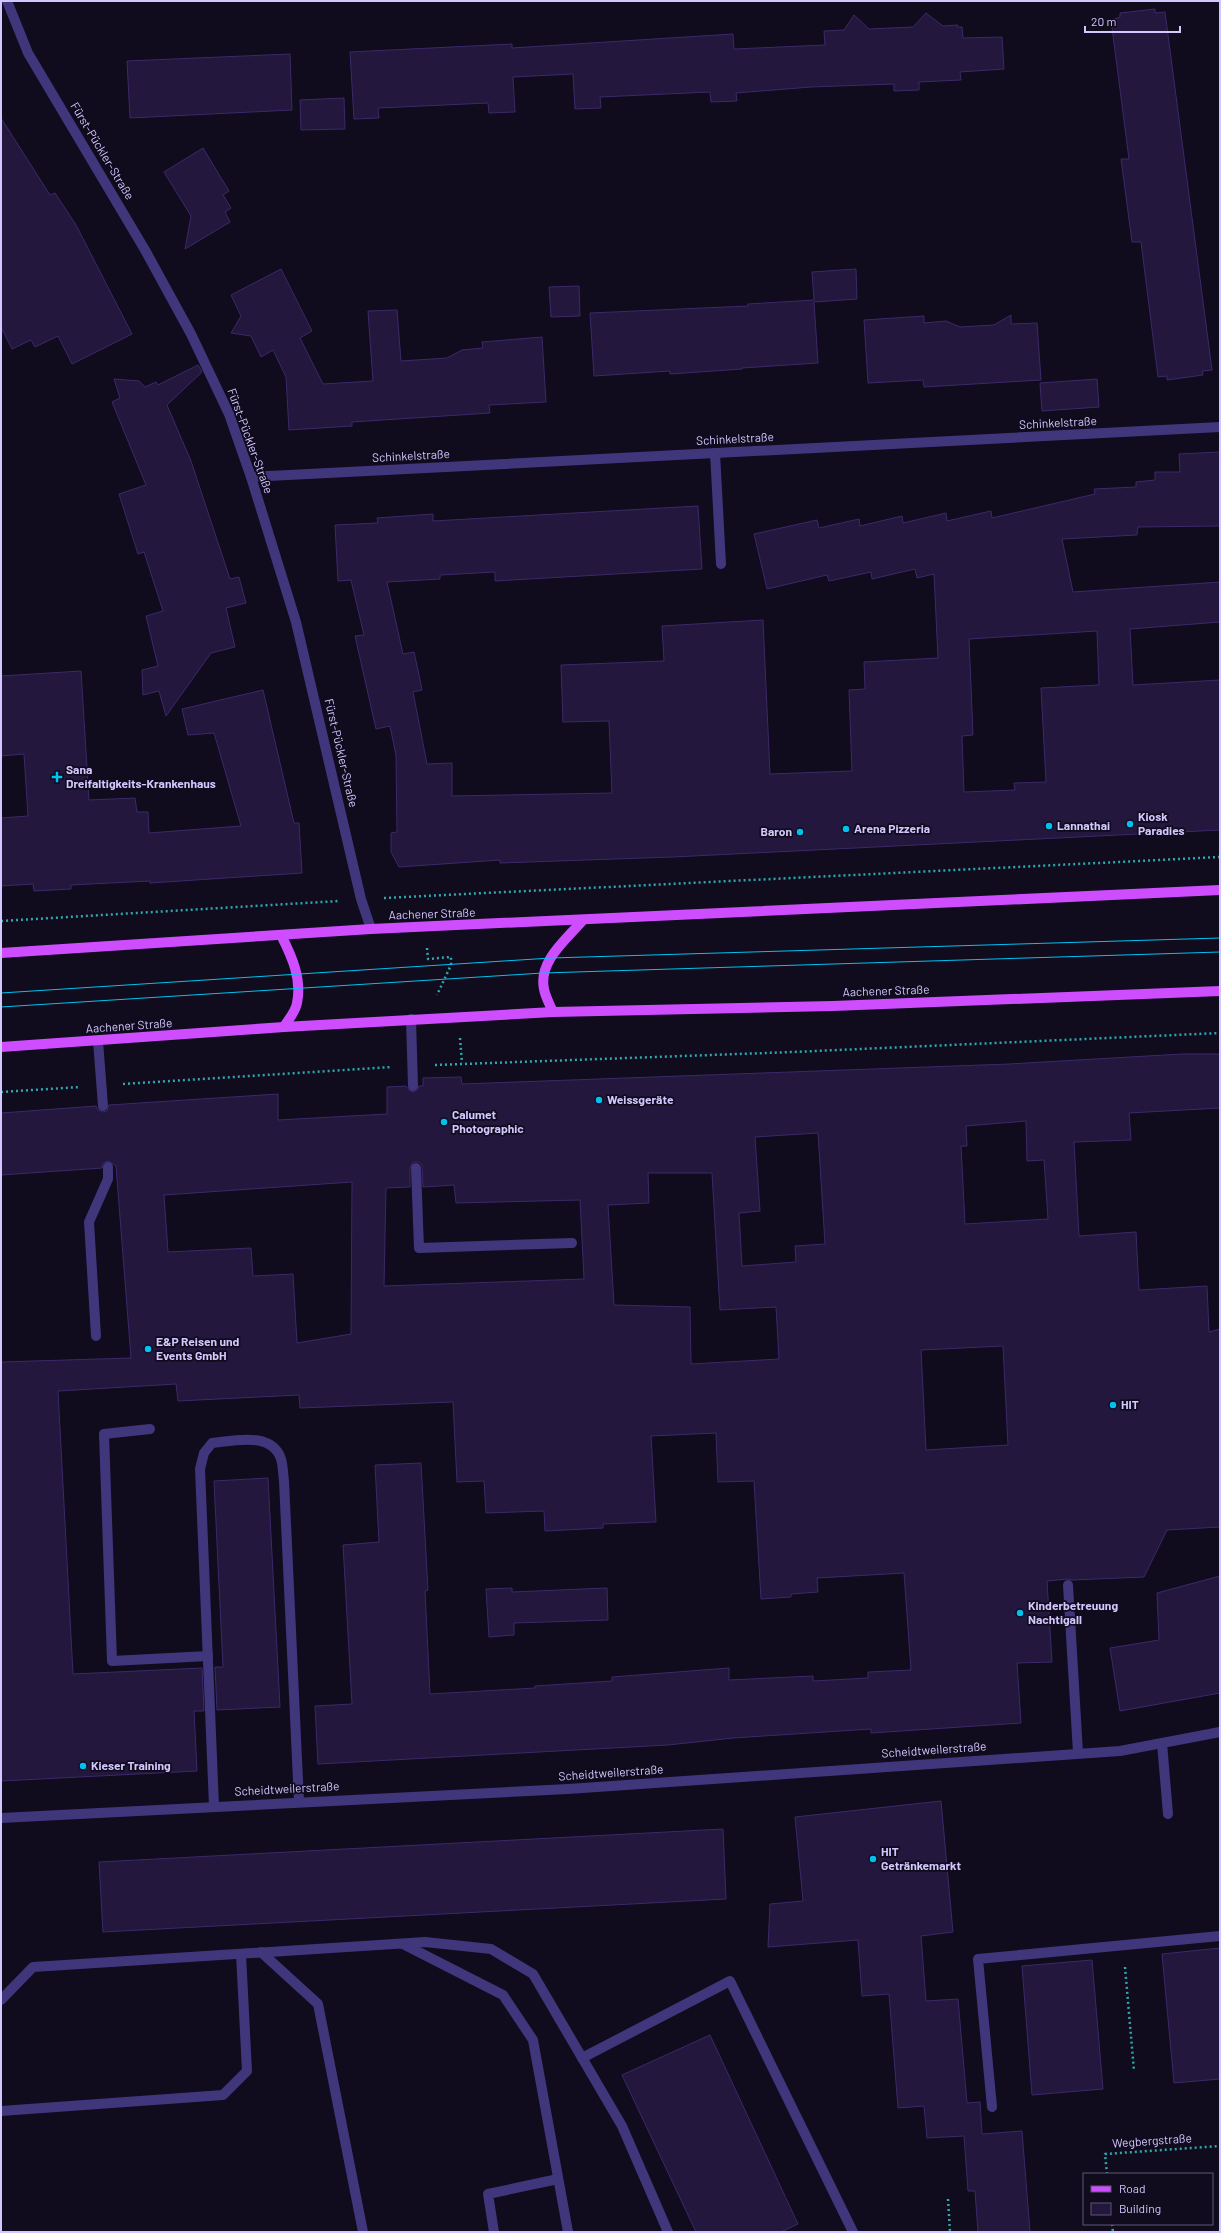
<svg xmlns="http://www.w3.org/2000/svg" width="1221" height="2233" viewBox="0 0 1221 2233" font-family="Barlow,sans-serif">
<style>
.building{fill:#23173d;stroke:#3c2969;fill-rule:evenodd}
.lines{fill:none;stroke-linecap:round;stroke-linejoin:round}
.path{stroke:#2da9ad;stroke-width:2.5;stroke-dasharray:2 3;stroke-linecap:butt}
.lane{stroke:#40367c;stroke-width:10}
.street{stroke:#40367c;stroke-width:10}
.primary{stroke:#ce4eff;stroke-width:10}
.tram{stroke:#00c2f1;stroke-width:1}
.poi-dot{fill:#00c2f1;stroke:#100b1d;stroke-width:1.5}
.labels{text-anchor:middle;stroke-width:3.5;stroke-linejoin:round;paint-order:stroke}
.street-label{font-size:12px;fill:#d3c7ff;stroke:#100b1d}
.poi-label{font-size:12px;font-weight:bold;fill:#d3c7ff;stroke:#100b1d;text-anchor:start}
</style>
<rect width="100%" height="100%" fill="#100b1d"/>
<!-- building -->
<g class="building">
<polygon points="1155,9 1155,13 1165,12 1212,370 1202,371 1203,375 1167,380 1167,376 1158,377 1141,242 1132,242 1121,159 1129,159 1111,20 1120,17 1120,13"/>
<polygon points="926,13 943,26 958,25 957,27 962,27 963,38 1002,37 1004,69 960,72 961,80 919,82 919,90 894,91 894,84 811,87 736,93 737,101 711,102 710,92 600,97 601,108 575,109 573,74 513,77 515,112 489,113 488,103 378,108 379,118 354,119 350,52 512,44 512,48 733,34 734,49 825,45 824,31 844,30 854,15 869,29 913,27"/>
<polygon points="290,54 292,110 130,118 127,61"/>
<polygon points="344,98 345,129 301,130 300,100"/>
<polygon points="1,118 50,195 55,193 76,225 132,334 72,364 58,336 35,347 31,340 12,349 1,327"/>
<polygon points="203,148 229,191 223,195 231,208 225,212 230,222 185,249 191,216 164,172"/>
<polygon points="281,269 312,331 300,338 323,384 373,381 368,311 397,310 401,361 447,358 462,350 483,348 482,342 542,337 546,402 489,405 490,413 352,422 352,426 289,430 286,377 273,350 261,357 251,336 231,333 241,316 231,295"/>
<polygon points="856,269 857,299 814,302 818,363 742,368 742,369 670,374 670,371 594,376 590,313 748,306 748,304 814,300 812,272"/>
<polygon points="579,286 580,316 551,317 549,287"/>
<polygon points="1011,315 1011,324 1037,323 1041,380 924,387 923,380 868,383 864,320 924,316 924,323 946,321 960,327 994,325"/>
<polygon points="198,365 202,372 167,405 191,461 230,579 239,577 246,603 226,608 235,647 211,653 166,716 159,691 143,695 142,670 158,666 146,616 163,611 144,552 138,554 119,494 146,485 112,402 120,398 114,379 139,381 145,387 156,382 158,385"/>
<polygon points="1097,379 1099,407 1042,411 1040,383"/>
<path d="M1220,452V526L1138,527L1137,535L1062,539L1073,592L1220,582V622L1130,629L1133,685L1220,680V830L673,857L500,863V860L399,867L391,852V833L397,832L396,755L390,726L376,729L355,636L364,635L351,580L338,581L335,525L378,523L377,518L433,514V521L698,506L702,569L495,581V572L440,575V579L387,582L403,654L414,652L418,670L422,690L413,692L427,764L452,763V796L612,793L609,721L563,722L561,665L664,661L662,626L763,620L770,774L852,771L849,690L865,689L864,662L938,658L934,574L917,578L915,569L872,579L871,572L829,581L827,575L767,589L754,534L817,520L819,528L859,519L860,526L902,516L903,523L946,513L947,521L991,511L992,518L1095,494L1094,489L1136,487V482L1155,480V472H1180L1179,454ZM1097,631L1099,685L1041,688L1046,782L1014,783L1015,790L964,792L962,736L973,735L969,639Z"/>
<polygon points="81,671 89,800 135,798 137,812 148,812 149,833 241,826 214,733 188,735 182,709 263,690 294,823 299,823 302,873 150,883 150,881 71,885 71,889 34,891 33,884 1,886 1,818 28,816 24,754 1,756 1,676"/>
<path d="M1182,1054H1220V1108L1129,1113L1131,1140L1074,1142L1079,1236L1136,1232L1139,1290L1207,1286L1209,1332L1220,1329V1527L1167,1530L1144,1577L1072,1580L1068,1579L1047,1581L1052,1662L1017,1663L1021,1723L871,1733V1729L733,1738L668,1745L318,1764L315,1706L352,1704L343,1545L379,1542L375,1465L421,1463L428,1590L425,1591L430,1694L535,1688V1686L612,1681V1677L729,1668V1680L813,1676V1681L868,1678V1672L911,1670L904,1573L817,1578L818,1592L791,1594V1597L761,1599L754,1481L718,1482L716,1433L651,1436L656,1522L603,1524V1528L545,1531L544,1511L486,1513L484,1481L457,1482L453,1402L300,1408L299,1395L178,1401L176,1384L92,1389L58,1391L73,1674L202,1668L204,1711H194L197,1771L1,1781V1362L131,1358L116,1166L108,1161L103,1163L102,1168L1,1175V1113L96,1106L98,1110L103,1112L107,1111L109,1105L278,1094V1120L387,1114V1087L406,1086L410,1091L414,1092L418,1089L419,1086H423V1078L461,1077L462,1084L1009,1064ZM1026,1121L1027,1161L1044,1160L1048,1219L965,1224L961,1146H967L966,1126ZM818,1133L825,1244L795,1246L796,1262L742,1266L739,1213L760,1211L755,1137ZM413,1162H419L422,1165L423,1187L454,1185L456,1203L580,1200L584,1279L384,1286L386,1188L410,1187V1168ZM648,1173H712L720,1310L776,1307L779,1359L691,1364L690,1307L614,1305L608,1205L649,1203ZM352,1182L351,1334L297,1343L293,1274L253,1276L251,1248L168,1252L164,1195ZM1003,1346L1008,1445L926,1450L921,1350Z"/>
<polygon points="268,1478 280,1707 217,1710 215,1667 223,1667 214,1481"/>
<polygon points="1220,1576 1220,1693 1120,1711 1110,1648 1159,1640 1157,1593"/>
<polygon points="512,1588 512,1592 607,1588 608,1620 514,1623 514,1635 489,1637 486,1589"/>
<polygon points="941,1801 953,1932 921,1936 926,2001 958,1999 967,2103 980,2102 982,2134 1022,2131 1030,2232 978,2232 975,2191 968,2191 964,2136 927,2138 924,2106 898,2108 889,1994 862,1996 858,1940 768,1947 770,1904 803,1901 795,1817"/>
<polygon points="723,1829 726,1899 103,1932 99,1862"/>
<polygon points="1220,1948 1220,2079 1174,2083 1162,1954"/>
<polygon points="1092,1960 1103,2089 1032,2095 1022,1966"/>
<polygon points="710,2035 798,2224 781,2232 696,2232 622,2075"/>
</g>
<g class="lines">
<!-- path -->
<g class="path">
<polyline points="384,898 1220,857"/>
<polyline points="1,921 339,901"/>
<polyline points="427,948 428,959 451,957 451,965 437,995"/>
<polyline points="460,1038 462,1063"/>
<polyline points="435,1065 793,1052 1220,1033"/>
<polyline points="123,1084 392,1067"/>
<polyline points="1,1092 80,1087"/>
<polyline points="1125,1967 1134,2071"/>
<polyline points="1107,2174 1105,2154 1220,2146"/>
<polyline points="948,2199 950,2232"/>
<polyline points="1112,2224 1113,2232"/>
</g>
<!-- lane -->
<g class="lane">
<polyline points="715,453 721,564"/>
<polyline points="411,1019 413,1086"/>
<polyline points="98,1041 103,1106"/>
<polyline points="416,1168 419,1248 572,1243"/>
<polyline points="96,1336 89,1222 108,1179 108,1167"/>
<polyline points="150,1429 104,1434 112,1661 208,1656"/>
<polyline points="1068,1585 1078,1753"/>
<polyline points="1162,1743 1168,1814"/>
<path d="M214,1806L200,1469L204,1453L212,1443C233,1441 272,1431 281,1459C283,1465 283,1474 284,1481L299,1802"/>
<polyline points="403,1944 503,1995 533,2040 568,2232"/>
<polyline points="261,1952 318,2004 363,2232"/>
<polyline points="1,2000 33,1967 425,1942 491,1949 533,1974 622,2126 668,2232"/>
<polyline points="582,2058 730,1981 853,2232"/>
<polyline points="992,2107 978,1959 1220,1936"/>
<polyline points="1,2111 223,2095 247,2071 241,1954"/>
<polyline points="494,2232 488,2194 558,2179"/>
</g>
<!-- street -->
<g class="street">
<polyline points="7,1 28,53 145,250 191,334 229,414 251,477 296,622 361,899 371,929"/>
<polyline points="251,477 1220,427"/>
<polyline points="1,1818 568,1789 1120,1751 1220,1732"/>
</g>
<!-- primary -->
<g class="primary">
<path d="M282,937C292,957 302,979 297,1003C296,1011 288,1020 284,1027"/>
<polyline points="1,953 371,929 1220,890"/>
<path d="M553,1012C550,1005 545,996 544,989C538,961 567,939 583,920"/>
<polyline points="1,1047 284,1027 553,1012 833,1006 1220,991"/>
</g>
<!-- tram -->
<g class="tram">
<polyline points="1,993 551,958 1220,938"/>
<polyline points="1,1007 543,973 1220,952"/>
</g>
</g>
<!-- markers -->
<g class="poi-dot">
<path d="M55 771h4v4h4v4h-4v4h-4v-4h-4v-4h4z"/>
<circle cx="1130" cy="824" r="4"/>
<circle cx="1049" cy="826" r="4"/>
<circle cx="846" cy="829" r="4"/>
<circle cx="800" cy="832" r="4"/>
<circle cx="599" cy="1100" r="4"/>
<circle cx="444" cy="1122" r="4"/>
<circle cx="148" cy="1349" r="4"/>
<circle cx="1113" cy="1405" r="4"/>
<circle cx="1020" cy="1613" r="4"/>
<circle cx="83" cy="1766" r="4"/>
<circle cx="873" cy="1859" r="4"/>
</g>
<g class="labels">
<!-- street labels -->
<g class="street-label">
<text transform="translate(102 151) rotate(59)" y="4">Fürst-Pückler-Straße</text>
<text transform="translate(1058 423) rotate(-3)" y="4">Schinkelstraße</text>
<text transform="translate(735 439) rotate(-3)" y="4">Schinkelstraße</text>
<text transform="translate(250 441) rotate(70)" y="4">Fürst-Pückler-Straße</text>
<text transform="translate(411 456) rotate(-3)" y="4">Schinkelstraße</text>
<text transform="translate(341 753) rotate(77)" y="4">Fürst-Pückler-Straße</text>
<text transform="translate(432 914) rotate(-2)" y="4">Aachener Straße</text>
<text transform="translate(886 991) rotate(-2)" y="4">Aachener Straße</text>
<text transform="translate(129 1026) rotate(-4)" y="4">Aachener Straße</text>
<text transform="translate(934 1750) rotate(-4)" y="4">Scheidtweilerstraße</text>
<text transform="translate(611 1773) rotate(-4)" y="4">Scheidtweilerstraße</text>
<text transform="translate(287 1789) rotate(-3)" y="4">Scheidtweilerstraße</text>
<text transform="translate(1152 2141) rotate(-4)" y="4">Wegbergstraße</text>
</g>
<!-- poi labels -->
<g class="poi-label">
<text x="66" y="774">Sana<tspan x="66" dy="14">Dreifaltigkeits-Krankenhaus</tspan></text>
<text x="1138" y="821">Kiosk<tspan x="1138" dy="14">Paradies</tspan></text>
<text x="1057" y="830">Lannathai</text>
<text x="854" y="833">Arena Pizzeria</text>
<text x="792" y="836" text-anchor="end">Baron</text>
<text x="607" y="1104">Weissgeräte</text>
<text x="452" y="1119">Calumet<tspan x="452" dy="14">Photographic</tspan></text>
<text x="156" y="1346">E&amp;P Reisen und<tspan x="156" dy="14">Events GmbH</tspan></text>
<text x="1121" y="1409">HIT</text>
<text x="1028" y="1610">Kinderbetreuung<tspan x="1028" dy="14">Nachtigall</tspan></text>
<text x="91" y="1770">Kieser Training</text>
<text x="881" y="1856">HIT<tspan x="881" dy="14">Getränkemarkt</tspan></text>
</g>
</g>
<!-- border -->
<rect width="1221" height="2233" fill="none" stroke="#d3c7ff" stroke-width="4"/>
<!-- legend -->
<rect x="1083" y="2173" width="130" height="52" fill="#100b1d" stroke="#5e5677"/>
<rect x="1091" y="2186" width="20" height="6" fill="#ce4eff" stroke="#5e5677"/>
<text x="1119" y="2193" font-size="12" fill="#d3c7ff">Road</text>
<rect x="1091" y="2203" width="20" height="12" fill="#23173d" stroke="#5e5677"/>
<text x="1119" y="2213" font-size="12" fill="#d3c7ff">Building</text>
<!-- scale -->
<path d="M1085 26v6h95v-6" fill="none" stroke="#d3c7ff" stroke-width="2"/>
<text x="1091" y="26" font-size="12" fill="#d3c7ff" stroke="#100b1d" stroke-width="3" paint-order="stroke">20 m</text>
</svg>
